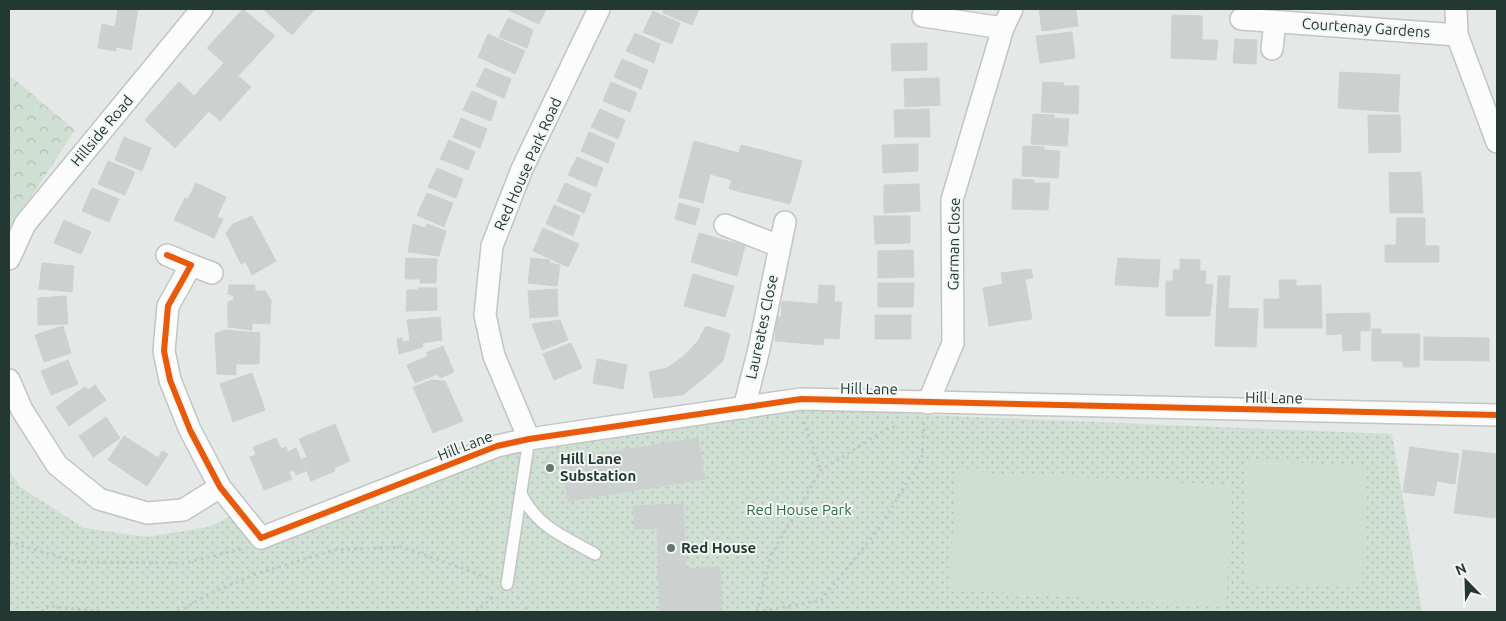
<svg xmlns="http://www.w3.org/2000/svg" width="1506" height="621" viewBox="0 0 1506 621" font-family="Ubuntu,sans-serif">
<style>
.forest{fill:url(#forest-crowns)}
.park{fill:url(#park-dots)}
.pitch{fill:#cfdfd4}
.building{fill:#ccd1cf;stroke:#cdd1cf}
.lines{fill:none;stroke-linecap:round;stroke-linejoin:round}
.lane-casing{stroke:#c1c5c3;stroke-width:14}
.street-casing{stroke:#c1c5c3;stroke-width:24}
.path{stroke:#c1c8c5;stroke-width:3;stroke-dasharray:2.5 4;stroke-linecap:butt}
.lane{stroke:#fbfcfb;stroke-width:11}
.street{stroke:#fbfcfb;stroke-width:21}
.cycleway-casing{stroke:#f2f7f4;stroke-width:9}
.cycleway{stroke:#e8590c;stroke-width:6}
.poi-dot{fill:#677672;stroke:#f2f7f4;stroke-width:2}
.labels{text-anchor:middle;stroke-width:4;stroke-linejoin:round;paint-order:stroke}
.street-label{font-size:15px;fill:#243833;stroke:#f2f7f4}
.poi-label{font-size:15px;font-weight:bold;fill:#243833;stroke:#f2f7f4;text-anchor:start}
.park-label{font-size:15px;fill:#336a49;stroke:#f2f7f4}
</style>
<defs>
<pattern id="forest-crowns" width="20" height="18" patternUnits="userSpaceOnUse" patternTransform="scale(1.25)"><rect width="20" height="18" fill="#cfdfd4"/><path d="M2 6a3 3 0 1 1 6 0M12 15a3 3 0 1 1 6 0" fill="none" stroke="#b2c0b6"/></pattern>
<pattern id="park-dots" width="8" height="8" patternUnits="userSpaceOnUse" patternTransform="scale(1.25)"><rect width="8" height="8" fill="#cfdfd4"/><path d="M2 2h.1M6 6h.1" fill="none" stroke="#b2c0b6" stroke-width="1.8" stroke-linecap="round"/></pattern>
</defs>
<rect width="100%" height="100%" fill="#e4e8e6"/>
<!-- forest -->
<polygon class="forest" points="9,75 75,130 9,231"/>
<!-- park -->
<polygon class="park" points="799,407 948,416 1392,434 1422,612 9,612 9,470 20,487 84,528 146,537 209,527 233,515 262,547 514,451"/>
<!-- pitch -->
<g class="pitch">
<polygon points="1247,459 1367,467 1362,587 1245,586"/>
<polygon points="956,471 1232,485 1226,607 950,589"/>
</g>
<!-- building -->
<g class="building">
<polygon points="118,9 138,9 131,50 116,47 116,51 98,48 102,24 115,27"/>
<polygon points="243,9 275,36 238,76 251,87 220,121 209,111 175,148 145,120 179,82 194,96 224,63 207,48"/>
<polygon points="263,9 315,9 292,35"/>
<polygon points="509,9 546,9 539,24 508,10"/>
<polygon points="664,9 699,9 692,25 663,13"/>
<polygon points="1039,9 1076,9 1078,26 1042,31"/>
<polygon points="653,11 680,23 672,44 643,32"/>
<polygon points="1172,15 1202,16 1202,40 1218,40 1216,60 1171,58"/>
<polygon points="508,18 533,30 527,48 499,37"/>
<polygon points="1072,32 1075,58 1040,63 1036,36"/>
<polygon points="635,33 660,44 654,63 626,51"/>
<polygon points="488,34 525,51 515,74 478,57"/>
<polygon points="1235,39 1257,40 1256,64 1233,63"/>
<polygon points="927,43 927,70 892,71 891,44"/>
<polygon points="622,59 648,70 641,89 614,77"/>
<polygon points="485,68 511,79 504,98 476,86"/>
<polygon points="1340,72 1400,75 1398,112 1338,108"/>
<polygon points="939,78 940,105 905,107 904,79"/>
<polygon points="611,82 637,93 630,112 603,101"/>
<polygon points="1043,82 1064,83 1063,86 1079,86 1078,114 1041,112"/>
<polygon points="472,91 497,102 491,121 463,110"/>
<polygon points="600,109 625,120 618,139 591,127"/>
<polygon points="929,109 930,137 895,137 894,110"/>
<polygon points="1033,114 1054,115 1054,118 1069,119 1067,146 1031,144"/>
<polygon points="1368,115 1400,115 1401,152 1369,153"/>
<polygon points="461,118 487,129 480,148 453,137"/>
<polygon points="589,132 615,143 608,163 581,151"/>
<polygon points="124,137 151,148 142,171 115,160"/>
<polygon points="449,140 475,152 468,170 440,159"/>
<polygon points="694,141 739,153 732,180 710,174 703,203 679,197"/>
<polygon points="918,144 918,171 883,173 882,145"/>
<polygon points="741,145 773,153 762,197 729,189"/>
<polygon points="1023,146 1044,147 1044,150 1060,151 1058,178 1022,176"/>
<polygon points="773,153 802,161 790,204 762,197"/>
<polygon points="577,157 603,168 596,187 568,175"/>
<polygon points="108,161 135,172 125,195 98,184"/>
<polygon points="437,168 463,179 456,198 428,187"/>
<polygon points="1421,172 1423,213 1390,213 1389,173"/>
<polygon points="1013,179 1034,180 1034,183 1050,183 1048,210 1012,209"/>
<polygon points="196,183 226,197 217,217 223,219 214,238 174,220 185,198 188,199"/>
<polygon points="565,183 591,194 584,213 557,201"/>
<polygon points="919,184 920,211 884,213 884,185"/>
<polygon points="92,188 119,199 109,222 82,211"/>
<polygon points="427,193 453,203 444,227 417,215"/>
<polygon points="679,203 700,209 695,225 675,219"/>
<polygon points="554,205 580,216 573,236 546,224"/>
<polygon points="252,216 276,261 252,275 246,262 241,264 226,233 233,224"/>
<polygon points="874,216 910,216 910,243 875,244"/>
<polygon points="1397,218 1425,218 1425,246 1439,246 1439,262 1385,262 1385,245 1396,245"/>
<polygon points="64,220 91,232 81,254 54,243"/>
<polygon points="413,224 425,228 427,224 446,231 439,256 408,252"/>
<polygon points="543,228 579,244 568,267 533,251"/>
<polygon points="699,233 745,246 737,276 691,262"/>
<polygon points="913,250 914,277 878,278 878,251"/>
<polygon points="406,258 437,259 436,283 420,283 420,279 405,279"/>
<polygon points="531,258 550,260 549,263 560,265 557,286 528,283"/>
<polygon points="1118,258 1160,260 1158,287 1115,285"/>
<polygon points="1180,259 1200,260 1200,271 1206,271 1205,284 1213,285 1210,316 1166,316 1166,281 1173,281 1173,270 1180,270"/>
<polygon points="42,263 74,266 72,292 39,289"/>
<polygon points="1031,269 1033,278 1025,279 1032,319 989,326 983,288 1003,284 1001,273"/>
<polygon points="693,274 734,286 725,317 684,306"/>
<polygon points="1218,276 1230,276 1228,308 1258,309 1256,347 1215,346"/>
<polygon points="1279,280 1296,280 1296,286 1321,285 1322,328 1264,328 1264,299 1280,299"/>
<polygon points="878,283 914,283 913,307 878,307"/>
<polygon points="229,285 255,285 255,291 265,291 271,300 270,324 252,323 252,330 228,327 228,302 233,300 234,296 228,294"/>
<polygon points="819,285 835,286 834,302 842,302 839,339 824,338 823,345 775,341 776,317 781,317 782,301 818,304"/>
<polygon points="418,288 437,288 437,310 406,311 407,290 418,290"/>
<polygon points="557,289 558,316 530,318 528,291"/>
<polygon points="66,296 68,324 38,325 38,298"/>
<polygon points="1370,313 1370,331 1360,331 1360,350 1343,351 1342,334 1327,335 1326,314"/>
<rect x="875" y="315" width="36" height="24"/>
<polygon points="440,317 442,340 422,343 423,347 399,354 397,339 402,338 403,342 410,341 407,320"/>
<polygon points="560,320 568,340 542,350 532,324"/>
<polygon points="63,326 71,353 44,362 35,335"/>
<polygon points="706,326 730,334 723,361 704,378 684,356 698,341"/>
<polygon points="1372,329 1381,329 1381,334 1420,334 1419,367 1403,367 1403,361 1372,361"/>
<polygon points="224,330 260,333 259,364 236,364 236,375 217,374 215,334"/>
<polygon points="1424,337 1489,338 1489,361 1424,360"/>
<polygon points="571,343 582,368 554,380 543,354"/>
<polygon points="443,346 454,372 440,378 438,374 415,383 407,365 428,356 426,353"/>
<polygon points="684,356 704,378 683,395 654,398 649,372 667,368"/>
<polygon points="597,359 627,365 623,389 593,383"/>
<polygon points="68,360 78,384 51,395 41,371"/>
<polygon points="252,373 265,410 233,422 220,384"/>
<polygon points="432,380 445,381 463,421 433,433 413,387"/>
<polygon points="95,385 106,400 69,426 56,407 85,387 88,390"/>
<polygon points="106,417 120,438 93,457 79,436"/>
<polygon points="335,424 350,461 334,468 335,471 311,481 302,459 307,457 299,439"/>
<polygon points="124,436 158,458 162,451 168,454 147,486 108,460"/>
<polygon points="276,438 281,449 286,447 288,452 296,448 306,471 296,475 294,470 289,472 292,479 264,490 250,457 256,455 253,447"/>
<polygon points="698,438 705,479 568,501 561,460"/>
<polygon points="1410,447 1459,454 1455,484 1437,481 1434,496 1403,492"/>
<polygon points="1463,450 1497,454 1497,500 1495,518 1454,513"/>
<polygon points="544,462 556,462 556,474 545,475"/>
<polygon points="683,504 686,569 720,567 722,612 660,612 657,528 634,529 633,506"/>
</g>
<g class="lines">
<!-- lane casing -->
<g class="lane-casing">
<g id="lane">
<path d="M521,494C537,527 565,537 595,554"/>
<polyline points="507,584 529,439"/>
</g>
</g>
<!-- street casing -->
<g class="street-casing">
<g id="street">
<polyline points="1456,9 1457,35 1497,142"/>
<polyline points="923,16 1003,28"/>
<polyline points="1241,19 1457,35"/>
<polyline points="1272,49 1275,22"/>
<polyline points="725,225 779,246"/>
<polyline points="167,255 191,265 168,306 164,351 170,380 190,430 220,487 261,538 497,446 529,439 801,399 1497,415"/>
<polyline points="9,259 25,224 202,9"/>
<polyline points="191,265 212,273"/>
<polyline points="9,380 22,410 57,465 99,499 147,513 183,510 220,487"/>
<polyline points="928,403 953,343 952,200 1003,28 1012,9"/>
<polyline points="744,408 759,349 785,222"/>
<polyline points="529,439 494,356 485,315 492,246 522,169 599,9"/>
</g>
</g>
<!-- path -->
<g class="path">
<polyline points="804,422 821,470"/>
<polyline points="9,542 77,562 185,563 241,549"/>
<polyline points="517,597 530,612"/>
<polyline points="42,612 47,606 104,612"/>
<polyline points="178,612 211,593 256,574 334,550 402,547 492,579"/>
<polyline points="476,612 494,596"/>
<polyline points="757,612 821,600 878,530 922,458 924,423"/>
<polyline points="757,612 771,555 821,470 887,429 898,426"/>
</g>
<!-- lane -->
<use href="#lane" class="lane"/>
<!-- street -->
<use href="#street" class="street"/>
<!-- cycleway casing -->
<g class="cycleway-casing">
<polyline id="cycleway" points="167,255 191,265 168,306 164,351 170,380 190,430 220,487 261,538 497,446 529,439 801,399 1497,415"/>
</g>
<!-- cycleway -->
<use href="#cycleway" class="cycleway"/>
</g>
<!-- markers -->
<g class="poi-dot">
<circle cx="550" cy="468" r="5"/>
<circle cx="671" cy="548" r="5"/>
</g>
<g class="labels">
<!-- street labels -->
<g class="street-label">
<text transform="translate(1366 28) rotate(4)" y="5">Courtenay Gardens</text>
<text transform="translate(102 131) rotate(-50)" y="5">Hillside Road</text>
<text transform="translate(528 164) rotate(-66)" y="5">Red House Park Road</text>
<text transform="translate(954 244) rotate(-89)" y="5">Garman Close</text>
<text transform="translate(762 327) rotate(-78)" y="5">Laureates Close</text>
<text transform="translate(869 389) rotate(1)" y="5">Hill Lane</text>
<text transform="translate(1274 398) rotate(1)" y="5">Hill Lane</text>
<text transform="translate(465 446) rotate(-21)" y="5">Hill Lane</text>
</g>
<!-- poi labels -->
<g class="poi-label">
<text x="560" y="464">Hill Lane<tspan x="560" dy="17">Substation</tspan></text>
<text x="681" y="553">Red House</text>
</g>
<!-- park labels -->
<g class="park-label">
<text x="799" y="515">Red House Park</text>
</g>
</g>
<!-- border -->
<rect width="1506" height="621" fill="none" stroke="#243833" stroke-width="20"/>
<!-- north arrow -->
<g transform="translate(1466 581) rotate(337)" stroke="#f2f7f4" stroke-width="4" paint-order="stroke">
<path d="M0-4L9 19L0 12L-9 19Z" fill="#243833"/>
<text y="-8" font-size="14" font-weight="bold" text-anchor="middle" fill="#243833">N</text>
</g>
</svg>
